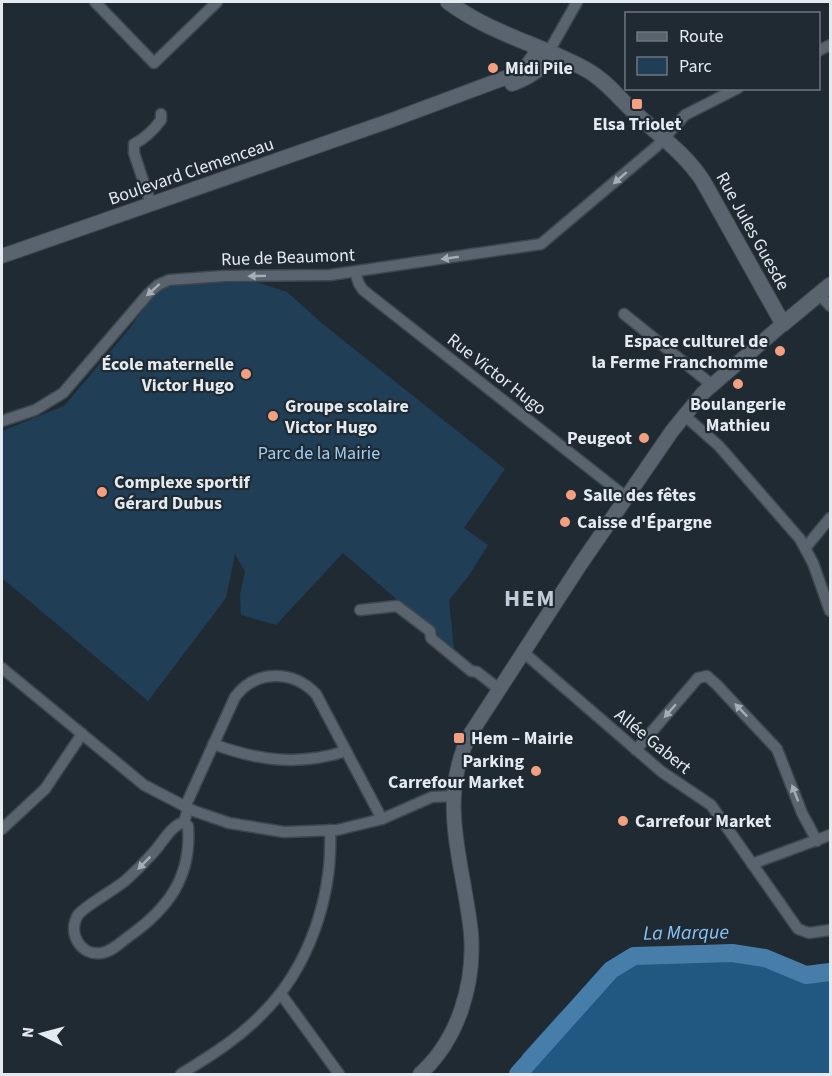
<svg xmlns="http://www.w3.org/2000/svg" width="832" height="1076" viewBox="0 0 832 1076" font-family="'Source Sans 3',sans-serif">
<style>
.green{fill:#203e56}
.forest{fill:#215882}
.lines{fill:none;stroke-linecap:round;stroke-linejoin:round}
.river{stroke:#477da9;stroke-width:18}
.minor-casing{stroke:#3d474e;stroke-width:13}
.tertiary-casing{stroke:#3d474e;stroke-width:16}
.secondary-casing{stroke:#3d474e;stroke-width:17}
.minor{stroke:#59646e;stroke-width:10}
.tertiary{stroke:#59646e;stroke-width:14}
.secondary{stroke:#59646e;stroke-width:15}
.oneway{fill:#a5aeb6}
.poi-dot{fill:#f2a080;stroke:#202a33;stroke-width:2}
.labels{text-anchor:middle;stroke-width:4.5;stroke-linejoin:round;paint-order:stroke}
.poi-label{font-size:18px;font-weight:bold;fill:#e3eaf0;stroke:#202a33;text-anchor:start}
.street-label{font-size:18px;fill:#e3eaf0;stroke:#202a33}
.park-label{font-size:18px;fill:#a1cef5;stroke:#202a33}
.water-label{font-size:20px;font-style:italic;fill:#89c5f9;stroke:#202a33}
.district-label{font-size:24px;font-weight:bold;letter-spacing:1.5px;fill:#c0cdd8;stroke:#202a33}
</style>
<rect width="100%" height="100%" fill="#202a33"/>
<!-- green -->
<polygon class="green" points="256,282 287,292 324,325 505,469 464,528 488,545 468,577 449,600 454,649 343,553 276,625 241,615 240,594 245,572 235,554 226,598 148,701 2,578 2,431 64,406 130,328 156,290 164,286 183,283"/>
<!-- forest -->
<polygon class="forest" points="658,949 757,950 788,965 808,970 830,968 830,1074 527,1074 522,1055 558,1015 620,955"/>
<g class="lines">
<!-- river -->
<polyline class="river" points="518,1074 611,970 634,956 732,953 765,958 806,975 830,972"/>
<!-- minor casing -->
<g class="minor-casing">
<g id="minor">
<polyline points="95,2 154,63 217,2"/>
<polyline points="818,51 830,45"/>
<polyline points="548,53 577,2"/>
<path d="M151,204L134,153V144C146,138 153,131 161,120V114"/>
<polyline points="355,272 359,284 363,290 626,497"/>
<polyline points="820,295 830,306"/>
<polyline points="624,314 712,385"/>
<polyline points="684,415 719,446 800,539 813,563 830,611"/>
<polyline points="2,421 35,410 63,393 148,294 158,285 169,280 224,276 330,275 541,244 657,146 685,115 738,88"/>
<polyline points="806,547 830,518"/>
<polyline points="360,610 397,606 430,631 431,638 471,671 477,672 499,689"/>
<polyline points="523,652 662,772 711,805 798,929 809,933 830,930"/>
<polyline points="2,668 144,785 194,811 229,823 284,832 337,830 382,819 432,797 453,796"/>
<path d="M213,744C259,761 299,766 346,751"/>
<polyline points="636,750 698,678 707,676 717,685 777,749 802,813 817,841"/>
<path d="M185,807L235,697C256,669 293,670 316,694L382,819"/>
<path d="M184,822L188,826C192,877 168,909 128,937C120,943 111,952 101,953C80,956 67,932 78,915C83,907 116,889 126,880C135,872 144,863 152,854C162,844 170,826 184,822L188,809"/>
<polyline points="2,829 45,789 82,734"/>
<polyline points="752,864 830,835"/>
<polyline points="281,994 339,1074"/>
<path d="M181,1074C210,1056 238,1039 262,1014C309,968 333,896 330,830"/>
</g>
</g>
<!-- tertiary casing -->
<g class="tertiary-casing">
<g id="tertiary">
<path d="M512,84C529,78 542,69 553,55"/>
<polyline points="2,256 392,120 510,76 526,67 539,49"/>
<path d="M420,1074C458,1040 475,984 471,933C464,864 437,803 469,736L580,565L672,431L703,393L783,324"/>
</g>
</g>
<!-- secondary casing -->
<g class="secondary-casing">
<path id="secondary" d="M448,2C493,35 540,44 587,70C605,80 617,96 632,110C656,133 685,153 703,181L783,324L830,285"/>
</g>
<!-- minor -->
<use href="#minor" class="minor"/>
<!-- tertiary -->
<use href="#tertiary" class="tertiary"/>
<!-- secondary -->
<use href="#secondary" class="secondary"/>
</g>
<!-- one-way arrows -->
<defs><path id="oneway-solid" d="M-6-.8H1V-3.2L6.5 0L1 3.2V.8H-6Z" transform="scale(1.5)"/></defs>
<g class="oneway">
<use href="#oneway-solid" transform="translate(620 178) rotate(139)"/>
<use href="#oneway-solid" transform="translate(450 258) rotate(172)"/>
<use href="#oneway-solid" transform="translate(257 276) rotate(179)"/>
<use href="#oneway-solid" transform="translate(153 290) rotate(138)"/>
<use href="#oneway-solid" transform="translate(741 710) rotate(-134)"/>
<use href="#oneway-solid" transform="translate(670 711) rotate(131)"/>
<use href="#oneway-solid" transform="translate(795 793) rotate(-111)"/>
<use href="#oneway-solid" transform="translate(144 863) rotate(135)"/>
</g>
<!-- markers -->
<g class="poi-dot">
<circle cx="493" cy="68" r="6"/>
<rect x="631" y="98" width="12" height="12" rx="3"/>
<circle cx="780" cy="351" r="6"/>
<circle cx="246" cy="374" r="6"/>
<circle cx="738" cy="384" r="6"/>
<circle cx="273" cy="416" r="6"/>
<circle cx="644" cy="438" r="6"/>
<circle cx="102" cy="492" r="6"/>
<circle cx="571" cy="495" r="6"/>
<circle cx="565" cy="522" r="6"/>
<rect x="453" y="732" width="12" height="12" rx="3"/>
<circle cx="536" cy="771" r="6"/>
<circle cx="623" cy="821" r="6"/>
</g>
<g class="labels">
<!-- poi labels -->
<g class="poi-label">
<text x="505" y="74">Midi Pile</text>
<text x="637" y="130" text-anchor="middle">Elsa Triolet</text>
<text x="768" y="347" text-anchor="end">Espace culturel de<tspan x="768" dy="21">la Ferme Franchomme</tspan></text>
<text x="234" y="370" text-anchor="end">École maternelle<tspan x="234" dy="21">Victor Hugo</tspan></text>
<text x="738" y="410" text-anchor="middle">Boulangerie<tspan x="738" dy="21">Mathieu</tspan></text>
<text x="285" y="412">Groupe scolaire<tspan x="285" dy="21">Victor Hugo</tspan></text>
<text x="632" y="444" text-anchor="end">Peugeot</text>
<text x="114" y="488">Complexe sportif<tspan x="114" dy="21">Gérard Dubus</tspan></text>
<text x="583" y="501">Salle des fêtes</text>
<text x="577" y="528">Caisse d'Épargne</text>
<text x="471" y="744">Hem – Mairie</text>
<text x="524" y="767" text-anchor="end">Parking<tspan x="524" dy="21">Carrefour Market</tspan></text>
<text x="635" y="827">Carrefour Market</text>
</g>
<!-- street labels -->
<g class="street-label">
<text transform="translate(191 171) rotate(-19)" y="6">Boulevard Clemenceau</text>
<text transform="translate(753 231) rotate(61)" y="6">Rue Jules Guesde</text>
<text transform="translate(288 257) rotate(-2)" y="6">Rue de Beaumont</text>
<text transform="translate(497 374) rotate(38)" y="6">Rue Victor Hugo</text>
<text transform="translate(653 741) rotate(39)" y="6">Allée Gabert</text>
</g>
<!-- park labels -->
<g class="park-label">
<text x="319" y="459">Parc de la Mairie</text>
</g>
<!-- water labels -->
<g class="water-label">
<text transform="translate(686 932) rotate(-1)" y="7">La Marque</text>
</g>
<!-- district labels -->
<g class="district-label">
<text x="530" y="606">HEM</text>
</g>
</g>
<!-- border -->
<rect width="832" height="1076" fill="none" stroke="#e3eaf0" stroke-width="6"/>
<!-- legend -->
<rect x="625" y="12" width="195" height="78" fill="#202a33" stroke="#6e777f" stroke-width="1.5"/>
<rect x="637" y="32" width="30" height="9" fill="#59646e" stroke="#6e777f" stroke-width="1.5"/>
<text x="679" y="42" font-size="18" fill="#e3eaf0">Route</text>
<rect x="637" y="57" width="30" height="18" fill="#203e56" stroke="#6e777f" stroke-width="1.5"/>
<text x="679" y="72" font-size="18" fill="#e3eaf0">Parc</text>
<!-- north arrow -->
<g transform="translate(42 1034) rotate(276)" stroke="#202a33" stroke-width="4.5" paint-order="stroke">
<path d="M0-4.5L10 22L0 15L-10 22Z" fill="#e3eaf0"/>
<text y="-9" font-size="16" font-weight="bold" text-anchor="middle" fill="#e3eaf0">N</text>
</g>
</svg>
